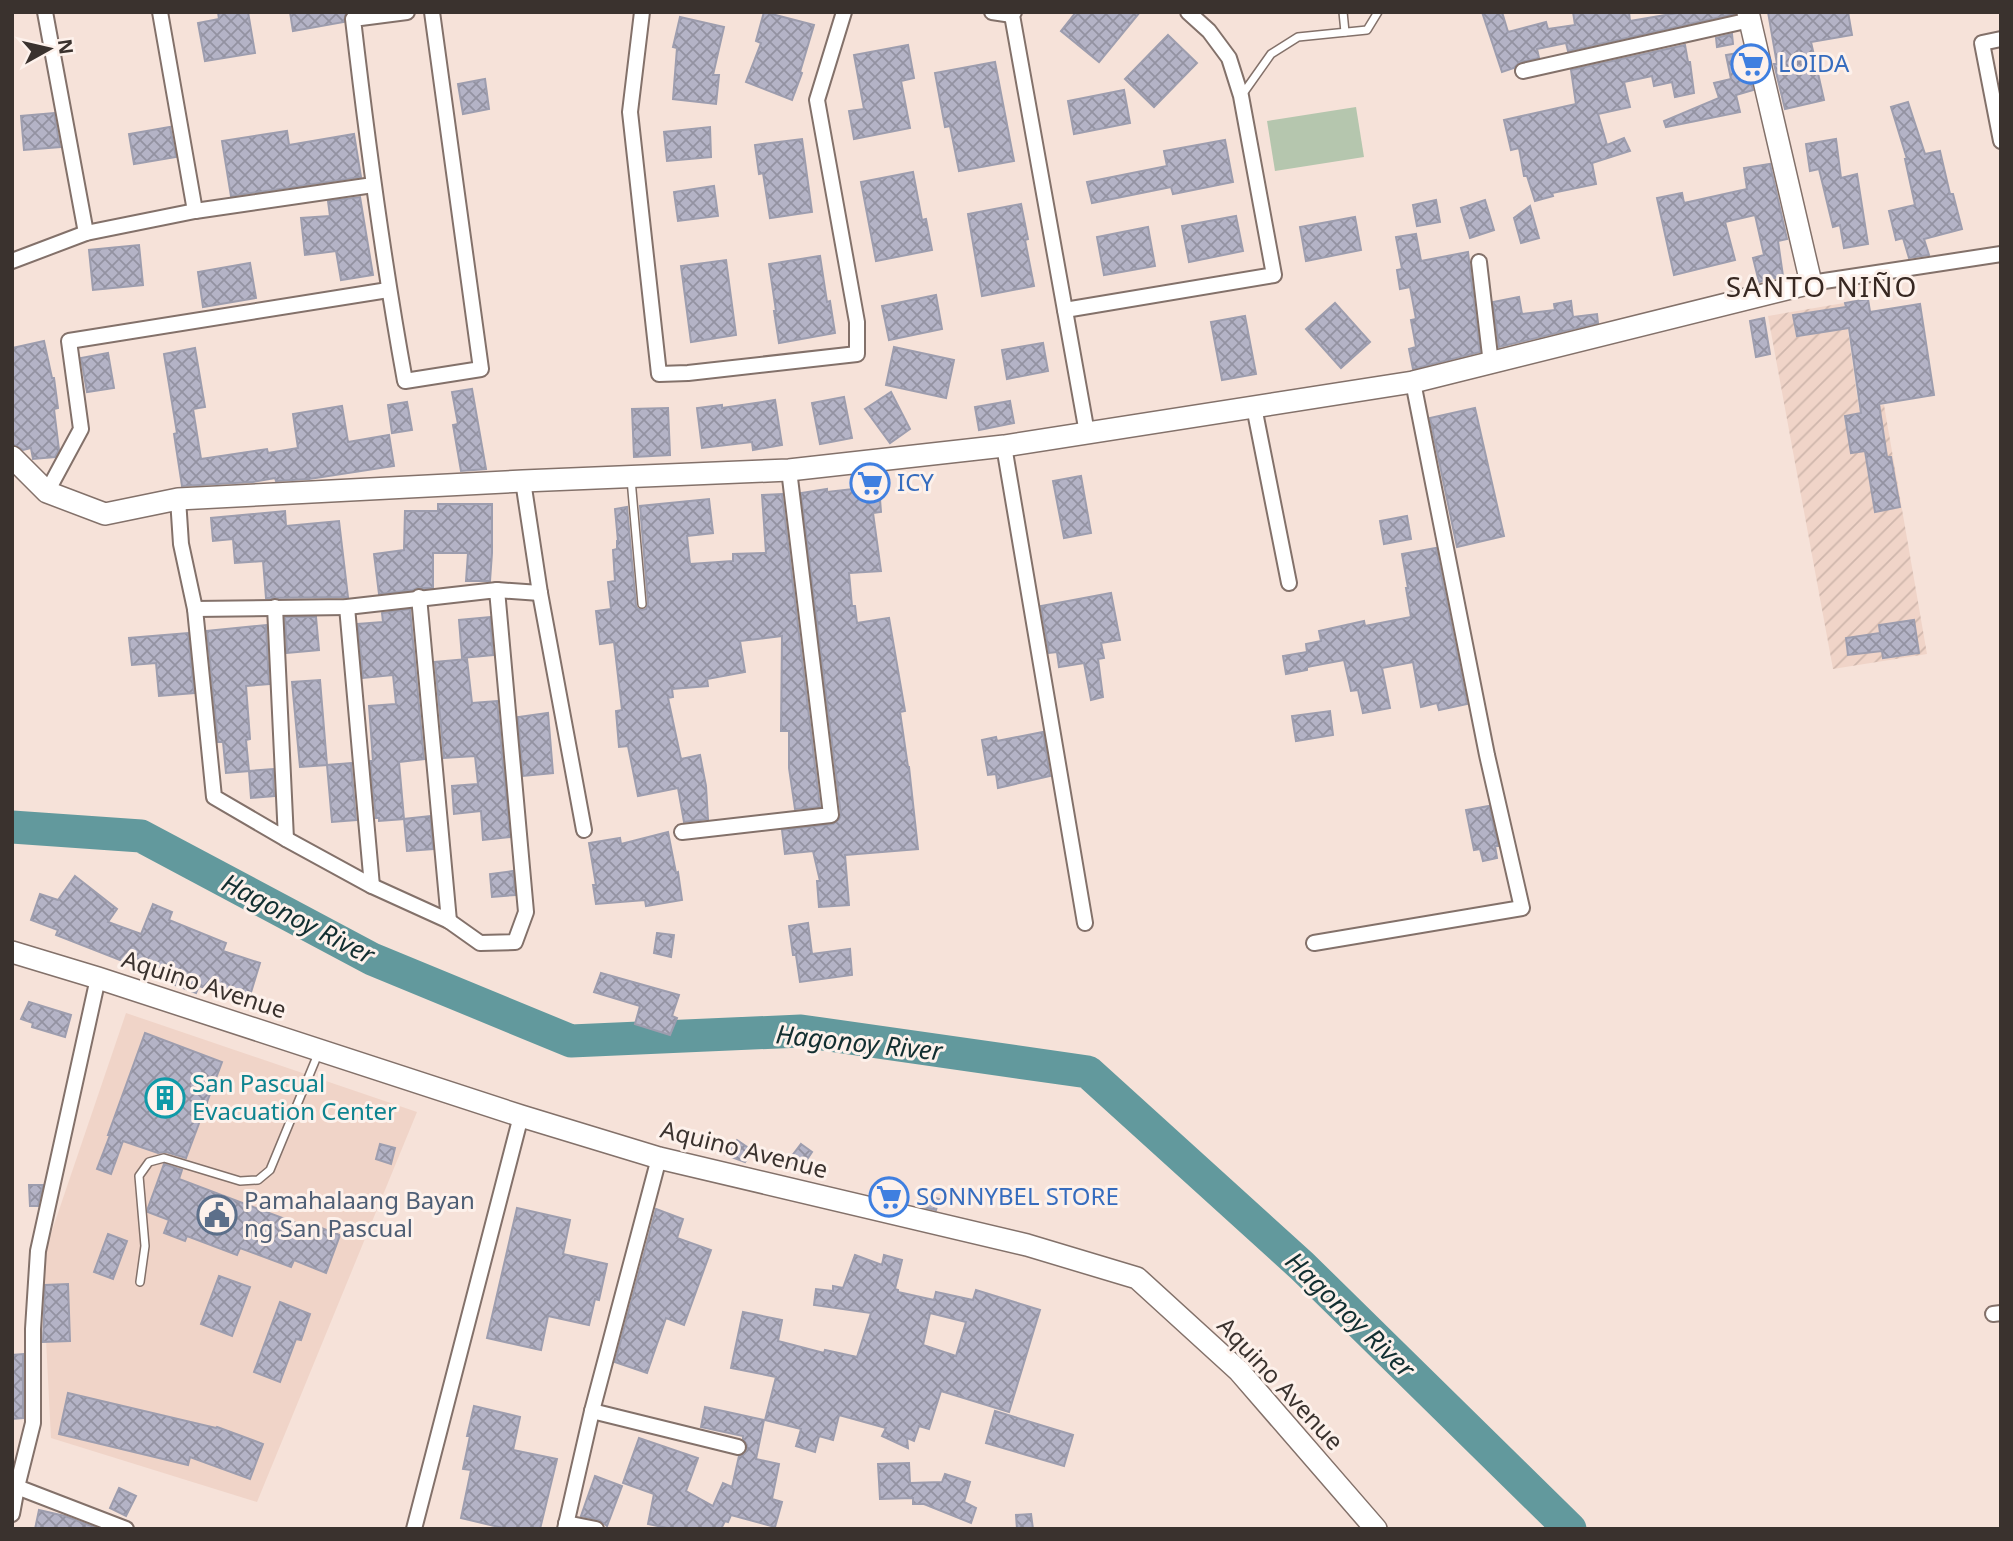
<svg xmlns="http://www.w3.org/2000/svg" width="2013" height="1541" viewBox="0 0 2013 1541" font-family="'Noto Sans',sans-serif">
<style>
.built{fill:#f0d4c8}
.industrial{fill:url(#industrial-furrows)}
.pitch{fill:#b5c6ae}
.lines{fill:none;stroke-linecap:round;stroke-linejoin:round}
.river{stroke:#62999d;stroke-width:33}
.building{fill:url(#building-cross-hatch);stroke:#9d9dae;stroke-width:2;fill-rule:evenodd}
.lane-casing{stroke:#83716a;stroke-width:10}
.street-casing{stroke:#83716a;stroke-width:18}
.secondary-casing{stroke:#83716a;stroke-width:24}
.lane{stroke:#fff;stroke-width:7}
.street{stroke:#fff;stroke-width:14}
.secondary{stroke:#fff;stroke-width:21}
.labels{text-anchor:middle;stroke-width:6;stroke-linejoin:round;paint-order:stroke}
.shop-label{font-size:24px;fill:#366cbe;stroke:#fdf1eb;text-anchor:start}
.street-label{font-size:24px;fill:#3a322e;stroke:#fdf1eb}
.culture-label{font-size:24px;fill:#0d838f;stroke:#fdf1eb;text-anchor:start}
.service-label{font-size:24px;fill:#4e5e75;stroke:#fdf1eb;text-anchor:start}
.water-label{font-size:26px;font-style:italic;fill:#122f31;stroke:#fdf1eb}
.quarter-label{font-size:28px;letter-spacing:2px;fill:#372822;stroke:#fdf1eb}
</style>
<defs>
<pattern id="industrial-furrows" width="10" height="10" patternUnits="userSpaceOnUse" patternTransform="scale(1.75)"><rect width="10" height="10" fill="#f0d4c8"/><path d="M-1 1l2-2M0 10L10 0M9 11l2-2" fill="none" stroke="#cfb6ac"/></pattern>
<pattern id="building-cross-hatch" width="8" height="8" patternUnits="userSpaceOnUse" patternTransform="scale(1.75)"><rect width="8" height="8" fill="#b4b3c6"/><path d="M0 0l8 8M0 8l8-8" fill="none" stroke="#9392a1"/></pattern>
</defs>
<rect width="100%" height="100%" fill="#f6e2d9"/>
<!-- built -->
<polygon class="built" points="126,1013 417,1112 257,1502 51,1438 42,1260"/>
<!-- industrial -->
<polygon class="industrial" points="1844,303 1859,409 1884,405 1927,654 1833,669 1768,316"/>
<!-- pitch -->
<polygon class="pitch" points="1356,107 1364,157 1275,171 1267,121"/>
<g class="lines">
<!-- river -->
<polyline class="river" points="12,827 141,836 372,959 571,1041 801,1031 1088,1072 1302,1266 1570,1529"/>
</g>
<!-- building -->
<g class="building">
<polygon points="218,12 248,12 255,53 205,61 198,23 219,19"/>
<polygon points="290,12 346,12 344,22 293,31"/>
<polygon points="764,12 814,25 800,72 802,73 792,100 746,82 761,43 756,41"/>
<polygon points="1076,12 1140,12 1099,62 1061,31"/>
<polygon points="1482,12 1502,12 1508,32 1546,22 1548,29 1575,25 1573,12 1629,12 1630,21 1683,12 1734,12 1734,14 1568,51 1566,43 1537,49 1539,58 1520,62 1514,68 1502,72"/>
<polygon points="1768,12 1848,12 1852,35 1811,42 1824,100 1785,109 1774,64 1777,64"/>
<polygon points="680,17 724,27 713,75 719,75 716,104 673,99 677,48 673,47"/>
<polygon points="1732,34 1733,44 1717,47 1716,38"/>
<polygon points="1168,35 1197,63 1154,107 1125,79"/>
<polygon points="908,45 914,78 901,81 910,128 854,139 849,111 864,109 854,55"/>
<polygon points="1685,45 1688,62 1690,62 1694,93 1675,97 1672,82 1654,86 1652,76 1624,82 1630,107 1598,114 1607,145 1624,138 1630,151 1592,163 1596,184 1552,193 1553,196 1535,201 1527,176 1524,176 1519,148 1511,150 1504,120 1576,104 1571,70"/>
<polygon points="1744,52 1753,90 1736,95 1740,112 1666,127 1664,121 1719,98 1714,83 1731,79 1726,55"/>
<polygon points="995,62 1014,161 959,171 950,126 945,127 935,73"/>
<polygon points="485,79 489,109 463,114 458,84"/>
<polygon points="1124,90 1130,123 1074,134 1068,101"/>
<polygon points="1908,102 1925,154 1940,151 1950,194 1953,194 1962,229 1924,239 1929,255 1909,258 1903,238 1896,240 1889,211 1915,205 1905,159 1907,159 1891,107"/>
<polygon points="54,113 60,147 24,150 21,116"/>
<polygon points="170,127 176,157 134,164 129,134"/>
<polygon points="710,127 711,157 667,161 664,132"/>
<polygon points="287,131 289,145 354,134 361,177 231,196 222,141"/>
<polygon points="802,139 812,212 770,218 763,173 759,174 755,145"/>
<polygon points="1836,139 1841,178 1857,174 1868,244 1844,248 1840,225 1833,227 1819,169 1810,171 1806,144"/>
<polygon points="1225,140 1233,182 1173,194 1171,187 1092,203 1087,182 1167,166 1164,151"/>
<polygon points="1770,164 1787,239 1778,241 1783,276 1759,282 1753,258 1764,255 1755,215 1725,222 1735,260 1674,275 1657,198 1682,193 1684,203 1747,189 1744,168"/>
<polygon points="913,172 922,220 926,219 932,250 876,261 861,182"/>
<polygon points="714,186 718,216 678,221 674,192"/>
<polygon points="360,197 373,275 341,280 336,251 305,255 301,218 330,216 328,201"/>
<polygon points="1436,200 1440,222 1417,226 1413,205"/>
<polygon points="1485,200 1494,230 1470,238 1461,208"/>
<polygon points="1021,204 1028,239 1025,240 1034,286 982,296 968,214"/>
<polygon points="1530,206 1539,238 1521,243 1514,218"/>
<polygon points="1236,216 1243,251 1189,262 1182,226"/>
<polygon points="1355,217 1361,250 1306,261 1300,227"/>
<polygon points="1148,227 1155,266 1104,275 1097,237"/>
<polygon points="1416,234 1421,261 1468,252 1480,352 1413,369 1409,349 1416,347 1411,320 1416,319 1410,287 1400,289 1397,270 1402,269 1396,237"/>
<polygon points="139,245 143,285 93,290 89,250"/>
<polygon points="820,256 827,302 830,301 835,333 779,343 774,311 776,311 769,264"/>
<polygon points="726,260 736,335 691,342 681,266"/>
<polygon points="250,263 256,298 203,307 198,272"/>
<polygon points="936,295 942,329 889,340 882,306"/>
<polygon points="1519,297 1522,314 1555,310 1554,304 1571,301 1573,317 1597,314 1598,323 1499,347 1493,302"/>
<polygon points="1868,299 1870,312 1920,304 1934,395 1879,404 1887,457 1891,457 1900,507 1875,512 1865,451 1851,453 1845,416 1861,413 1849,328 1797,336 1793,315 1846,307 1845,303"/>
<polygon points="1335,303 1370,342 1341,368 1306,329"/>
<polygon points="1245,316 1256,374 1222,380 1211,322"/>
<polygon points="1764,318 1770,354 1756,357 1750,321"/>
<polygon points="44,341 52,378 54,378 58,408 54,409 59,450 55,457 33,459 31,448 23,450 12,444 12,348"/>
<polygon points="1043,343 1048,371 1007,379 1002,350"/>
<polygon points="894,347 954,360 946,398 886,385"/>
<polygon points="195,348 205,407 193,409 201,459 267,449 268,453 298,448 293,414 342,406 348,442 389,435 394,466 309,479 276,481 275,478 253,482 182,486 174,434 177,433 164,354"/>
<polygon points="108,353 114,388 87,392 81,358"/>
<polygon points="472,389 486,469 461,471 453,425 458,424 452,392"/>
<polygon points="891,392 910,429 890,443 865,409"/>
<polygon points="844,397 852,438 820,444 812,403"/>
<polygon points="775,400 782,445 753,450 752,442 702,448 697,408 722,405 722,408"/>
<polygon points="1010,401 1014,423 979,430 975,407"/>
<polygon points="407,402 412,430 392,433 388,405"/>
<polygon points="668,408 670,455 634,457 632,409"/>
<polygon points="1475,408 1504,536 1457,547 1430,418"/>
<polygon points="1081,476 1091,533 1064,538 1053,481"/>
<polygon points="879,486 881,512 873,513 881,571 849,573 852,606 855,606 857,623 889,618 905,711 900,712 908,767 909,767 918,849 845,855 849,905 819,907 817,881 820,881 813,851 785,854 782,830 833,824 839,819 841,815 801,493 827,489 827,492"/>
<polygon points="782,494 820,807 795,809 789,768 789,731 781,731 782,636 740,641 745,672 707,679 708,686 672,689 673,697 668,698 681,759 700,755 706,786 708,819 684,822 678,788 638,796 628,746 619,747 616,711 622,710 614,642 600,644 596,611 611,609 608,582 615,581 613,550 617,549 617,541 618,541 615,509 627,507 636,605 637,608 642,610 646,609 648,603 640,506 709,499 713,533 687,536 690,564 733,561 733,554 766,553 762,495"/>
<polygon points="438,504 492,504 492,553 490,581 466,581 468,553 433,553 433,588 417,588 413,590 379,594 374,554 404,550 405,511 438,511"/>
<polygon points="285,511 286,526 339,521 348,597 266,598 263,561 235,563 233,539 213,541 211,518"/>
<polygon points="1407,516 1411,539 1384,544 1380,521"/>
<polygon points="1436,548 1467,704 1439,710 1437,703 1421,707 1413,662 1382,668 1390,708 1363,713 1358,690 1351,691 1344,660 1307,667 1307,670 1286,674 1283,656 1307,652 1306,644 1321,641 1319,631 1364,621 1365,626 1411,617 1406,588 1408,588 1402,554"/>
<polygon points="1111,593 1120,640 1101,643 1104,658 1098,659 1103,697 1091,700 1084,663 1059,667 1057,652 1049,653 1041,606"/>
<polygon points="410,609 424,759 399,762 404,819 379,821 379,818 376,818 370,761 373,761 369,706 396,704 393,675 363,678 358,624 383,622 382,613"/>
<polygon points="285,617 316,617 319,650 287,653"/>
<polygon points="490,617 493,655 462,658 459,620"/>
<polygon points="1914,620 1919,653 1883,658 1882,651 1848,655 1846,638 1880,633 1879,625"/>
<polygon points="266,625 269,684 246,686 250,739 246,740 249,771 226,773 223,742 218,742 207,631"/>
<polygon points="188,633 194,693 159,696 156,663 132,665 129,638"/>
<polygon points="467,659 472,703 497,701 510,837 483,840 481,811 454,814 452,786 478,784 475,756 444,758 435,662"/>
<polygon points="320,680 327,765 300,767 292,682"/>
<polygon points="1330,711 1333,735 1296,741 1292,716"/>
<polygon points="548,713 553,773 523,776 518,717"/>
<polygon points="1043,732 1050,776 998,788 996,774 988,775 982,740 996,737 997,741"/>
<polygon points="351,763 356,820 332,822 327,765"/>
<polygon points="273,769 274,796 251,798 249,771"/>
<polygon points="1489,806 1498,846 1495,846 1497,858 1483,861 1480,849 1474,850 1466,810"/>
<polygon points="430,816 433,849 407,851 404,819"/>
<polygon points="668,832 676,873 678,872 682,900 646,906 645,900 596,904 593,885 596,885 589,843 620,838 621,844"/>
<polygon points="513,871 515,895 492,897 490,874"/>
<polygon points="75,876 117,909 108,922 141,934 153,904 172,912 169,920 226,943 223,951 260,963 248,1002 199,986 196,993 175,985 179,975 128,955 125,962 56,935 58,930 31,920 40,894 58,900"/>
<polygon points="808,923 812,954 850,949 852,975 800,982 796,955 793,955 789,926"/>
<polygon points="657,933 674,935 671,957 654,953"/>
<polygon points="601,973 679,995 672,1016 677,1018 670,1035 635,1024 640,1006 594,992"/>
<polygon points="29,1002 71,1015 65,1037 32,1027 33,1023 21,1019"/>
<polygon points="145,1033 222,1062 186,1158 166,1152 158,1153 123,1141 111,1174 97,1169 110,1135 108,1135"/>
<polygon points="737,1140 753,1151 745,1162 726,1155"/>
<polygon points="380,1144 395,1148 391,1164 376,1159"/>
<polygon points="801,1144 812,1152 800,1170 788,1161"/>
<polygon points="164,1164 182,1170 179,1179 309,1228 311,1224 340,1235 326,1273 294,1260 291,1267 240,1248 237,1255 187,1236 185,1241 164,1233 169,1220 148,1212 148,1208"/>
<polygon points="29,1185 43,1185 38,1206 30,1206"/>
<polygon points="921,1194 939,1199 936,1210 918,1206"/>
<polygon points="517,1208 570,1220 563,1254 607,1264 599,1300 595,1299 589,1325 548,1316 541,1350 487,1338"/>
<polygon points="656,1209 683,1219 677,1238 711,1250 684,1325 666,1318 647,1373 615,1362"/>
<polygon points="108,1234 127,1241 113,1279 94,1272"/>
<path d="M855,1255L882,1265L884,1255L902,1260L895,1289L898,1290V1292L934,1300L936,1292L973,1300L976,1290L1040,1310L1009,1412L941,1391L929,1429L919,1426L914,1441L907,1438L908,1448L882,1436L886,1428L839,1415L833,1440L819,1436L815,1452L796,1446L801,1429L765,1420L776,1377L731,1368L743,1312L782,1320L778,1341L824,1353L825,1350L857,1357L871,1313L814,1305L816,1289L833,1291V1286L843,1288ZM930,1313L966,1322L956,1356L923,1345Z"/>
<polygon points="219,1276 250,1287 232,1336 201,1324"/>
<polygon points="68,1284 70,1341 43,1342 45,1285"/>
<polygon points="280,1302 310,1314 301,1340 296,1339 280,1382 254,1372"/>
<polygon points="23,1354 23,1418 12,1419 12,1355"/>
<polygon points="68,1393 216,1428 217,1427 263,1444 250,1479 190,1457 188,1465 59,1434"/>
<polygon points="474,1406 520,1417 513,1450 557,1459 540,1529 507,1529 461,1518 471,1470 463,1469 470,1436 467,1436"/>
<polygon points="705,1407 764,1420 756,1459 779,1464 772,1499 782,1502 775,1527 731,1515 728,1522 725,1521 721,1529 672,1529 648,1524 654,1494 623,1483 639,1438 698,1458 686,1491 713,1506 723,1483 732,1487 739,1456 745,1453 747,1445 743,1439 743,1436 701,1427"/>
<polygon points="995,1411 1073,1435 1064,1466 986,1443"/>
<polygon points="909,1463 910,1483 942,1482 945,1474 970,1482 964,1502 976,1508 971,1523 924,1504 913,1504 913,1498 880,1499 878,1464"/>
<polygon points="595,1476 622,1486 607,1526 599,1520 581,1516"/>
<polygon points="119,1488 136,1496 126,1516 110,1508"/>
<polygon points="39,1510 65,1516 94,1527 94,1529 35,1529"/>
<polygon points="1031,1514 1033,1529 1017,1529 1016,1515"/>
</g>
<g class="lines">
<!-- lane casing -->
<g class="lane-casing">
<g id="lane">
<polyline points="1343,12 1345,32"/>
<polyline points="1242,95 1271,54 1298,37 1367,30 1378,12"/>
<polyline points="631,479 642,604"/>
<polyline points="140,1282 145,1246 139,1176 149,1162 164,1158 240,1181 258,1180 270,1170 318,1054"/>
</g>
</g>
<!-- street casing -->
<g class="street-casing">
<g id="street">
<polyline points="45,12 86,233"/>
<polyline points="160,12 195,211"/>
<path d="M407,12L353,19C367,140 383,261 405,381L481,369L432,12"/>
<polyline points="642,12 630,112 659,374 688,373 857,354 857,322 817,100 844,12"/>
<polyline points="992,12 1012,15"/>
<polyline points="1014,12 1012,15 1087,433"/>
<polyline points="2001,39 1982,43 2001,141"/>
<polyline points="1523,71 1750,20"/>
<polyline points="12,261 86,233 195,211 373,185"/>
<polyline points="1479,262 1491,364"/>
<polyline points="1811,283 2001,254"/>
<polyline points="1065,310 1274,275 1241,96 1229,58 1209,31 1188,12"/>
<polyline points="1254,407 1289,583"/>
<polyline points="1004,446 1085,923"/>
<polyline points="523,481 540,593 584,830"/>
<polyline points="47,492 81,429 69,341 388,290"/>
<polyline points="178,499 181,544 195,609 347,607 497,590 526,912 515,942 480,943 449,921 372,886 286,839"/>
<polyline points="497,590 540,593"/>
<polyline points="419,597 449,921"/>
<polyline points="347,607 372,886"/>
<polyline points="195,609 214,797 286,839 275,607"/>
<polyline points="682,832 831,815 789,470"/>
<polyline points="1314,943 1522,908 1487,755 1413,382"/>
<polyline points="98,978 38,1251 33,1329 33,1423 17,1487 126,1529"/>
<polyline points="1993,1314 2001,1313"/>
<polyline points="592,1411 738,1447"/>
<polyline points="12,1514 17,1487"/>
<polyline points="566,1523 596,1529"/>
<polyline points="414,1529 521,1116"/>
<polyline points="565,1529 592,1411 659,1158"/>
</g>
</g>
<!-- secondary casing -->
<g class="secondary-casing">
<g id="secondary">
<polyline points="12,457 47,492 105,514 178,499 523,481 789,470 1004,446 1413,382 1811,283 1748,12"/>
<polyline points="12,952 98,978 521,1116 659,1158 1027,1245 1137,1278 1239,1371 1376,1529"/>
</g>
</g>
<!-- lane -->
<use href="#lane" class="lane"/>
<!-- street -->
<use href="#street" class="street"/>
<!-- secondary -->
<use href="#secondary" class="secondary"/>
</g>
<!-- icons -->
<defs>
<g id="supermarket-ring" transform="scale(2.0125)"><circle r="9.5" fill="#fdf1eb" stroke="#3f7fe0" stroke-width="1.5"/><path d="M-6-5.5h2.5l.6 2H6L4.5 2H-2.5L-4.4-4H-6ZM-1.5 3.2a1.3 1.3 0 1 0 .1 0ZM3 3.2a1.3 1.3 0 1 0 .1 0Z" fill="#3f7fe0"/></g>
<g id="building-ring" transform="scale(2.0125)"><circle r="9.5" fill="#fdf1eb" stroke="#0f9aa8" stroke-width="1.5"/><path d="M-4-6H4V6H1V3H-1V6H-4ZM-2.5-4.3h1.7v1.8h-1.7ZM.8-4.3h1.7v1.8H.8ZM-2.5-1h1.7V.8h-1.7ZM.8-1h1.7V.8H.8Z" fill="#0f9aa8"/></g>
<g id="civic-ring" transform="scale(2.0125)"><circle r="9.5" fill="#fdf1eb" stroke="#5c6f8a" stroke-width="1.5"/><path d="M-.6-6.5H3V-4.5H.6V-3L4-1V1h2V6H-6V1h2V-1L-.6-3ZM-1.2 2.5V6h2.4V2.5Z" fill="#5c6f8a"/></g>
</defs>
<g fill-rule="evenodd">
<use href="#supermarket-ring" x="1751" y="64"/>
<use href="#supermarket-ring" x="870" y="483"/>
<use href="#building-ring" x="165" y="1098"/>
<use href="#supermarket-ring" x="889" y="1197"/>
<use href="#civic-ring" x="217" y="1215"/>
</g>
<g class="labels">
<!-- shop labels -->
<g class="shop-label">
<text x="1778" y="72">LOIDA</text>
<text x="897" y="491">ICY</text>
<text x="916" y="1205">SONNYBEL STORE</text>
</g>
<!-- street labels -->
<g class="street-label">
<text transform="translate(204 985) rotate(18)" y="8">Aquino Avenue</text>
<text transform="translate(744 1150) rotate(14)" y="8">Aquino Avenue</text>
<text transform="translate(1280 1384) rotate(47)" y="8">Aquino Avenue</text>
</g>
<!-- culture labels -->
<g class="culture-label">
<text x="192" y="1092">San Pascual<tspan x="192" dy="28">Evacuation Center</tspan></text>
</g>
<!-- service labels -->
<g class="service-label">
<text x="244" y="1209">Pamahalaang Bayan<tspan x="244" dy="28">ng San Pascual</tspan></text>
</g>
<!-- water labels -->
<g class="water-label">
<text transform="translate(298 919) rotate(27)" y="9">Hagonoy River</text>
<text transform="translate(859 1043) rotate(6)" y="9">Hagonoy River</text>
<text transform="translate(1350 1315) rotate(44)" y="9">Hagonoy River</text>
</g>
<!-- quarter labels -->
<g class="quarter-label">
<text x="1822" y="297">SANTO NIÑO</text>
</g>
</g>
<!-- border -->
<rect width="2013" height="1541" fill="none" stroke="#3a322e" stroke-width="28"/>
<!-- north arrow -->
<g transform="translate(49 49) rotate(82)" stroke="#fdf1eb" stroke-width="5" paint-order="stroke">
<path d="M0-5L12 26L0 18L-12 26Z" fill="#3a322e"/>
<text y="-10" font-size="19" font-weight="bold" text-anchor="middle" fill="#3a322e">N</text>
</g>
</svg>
